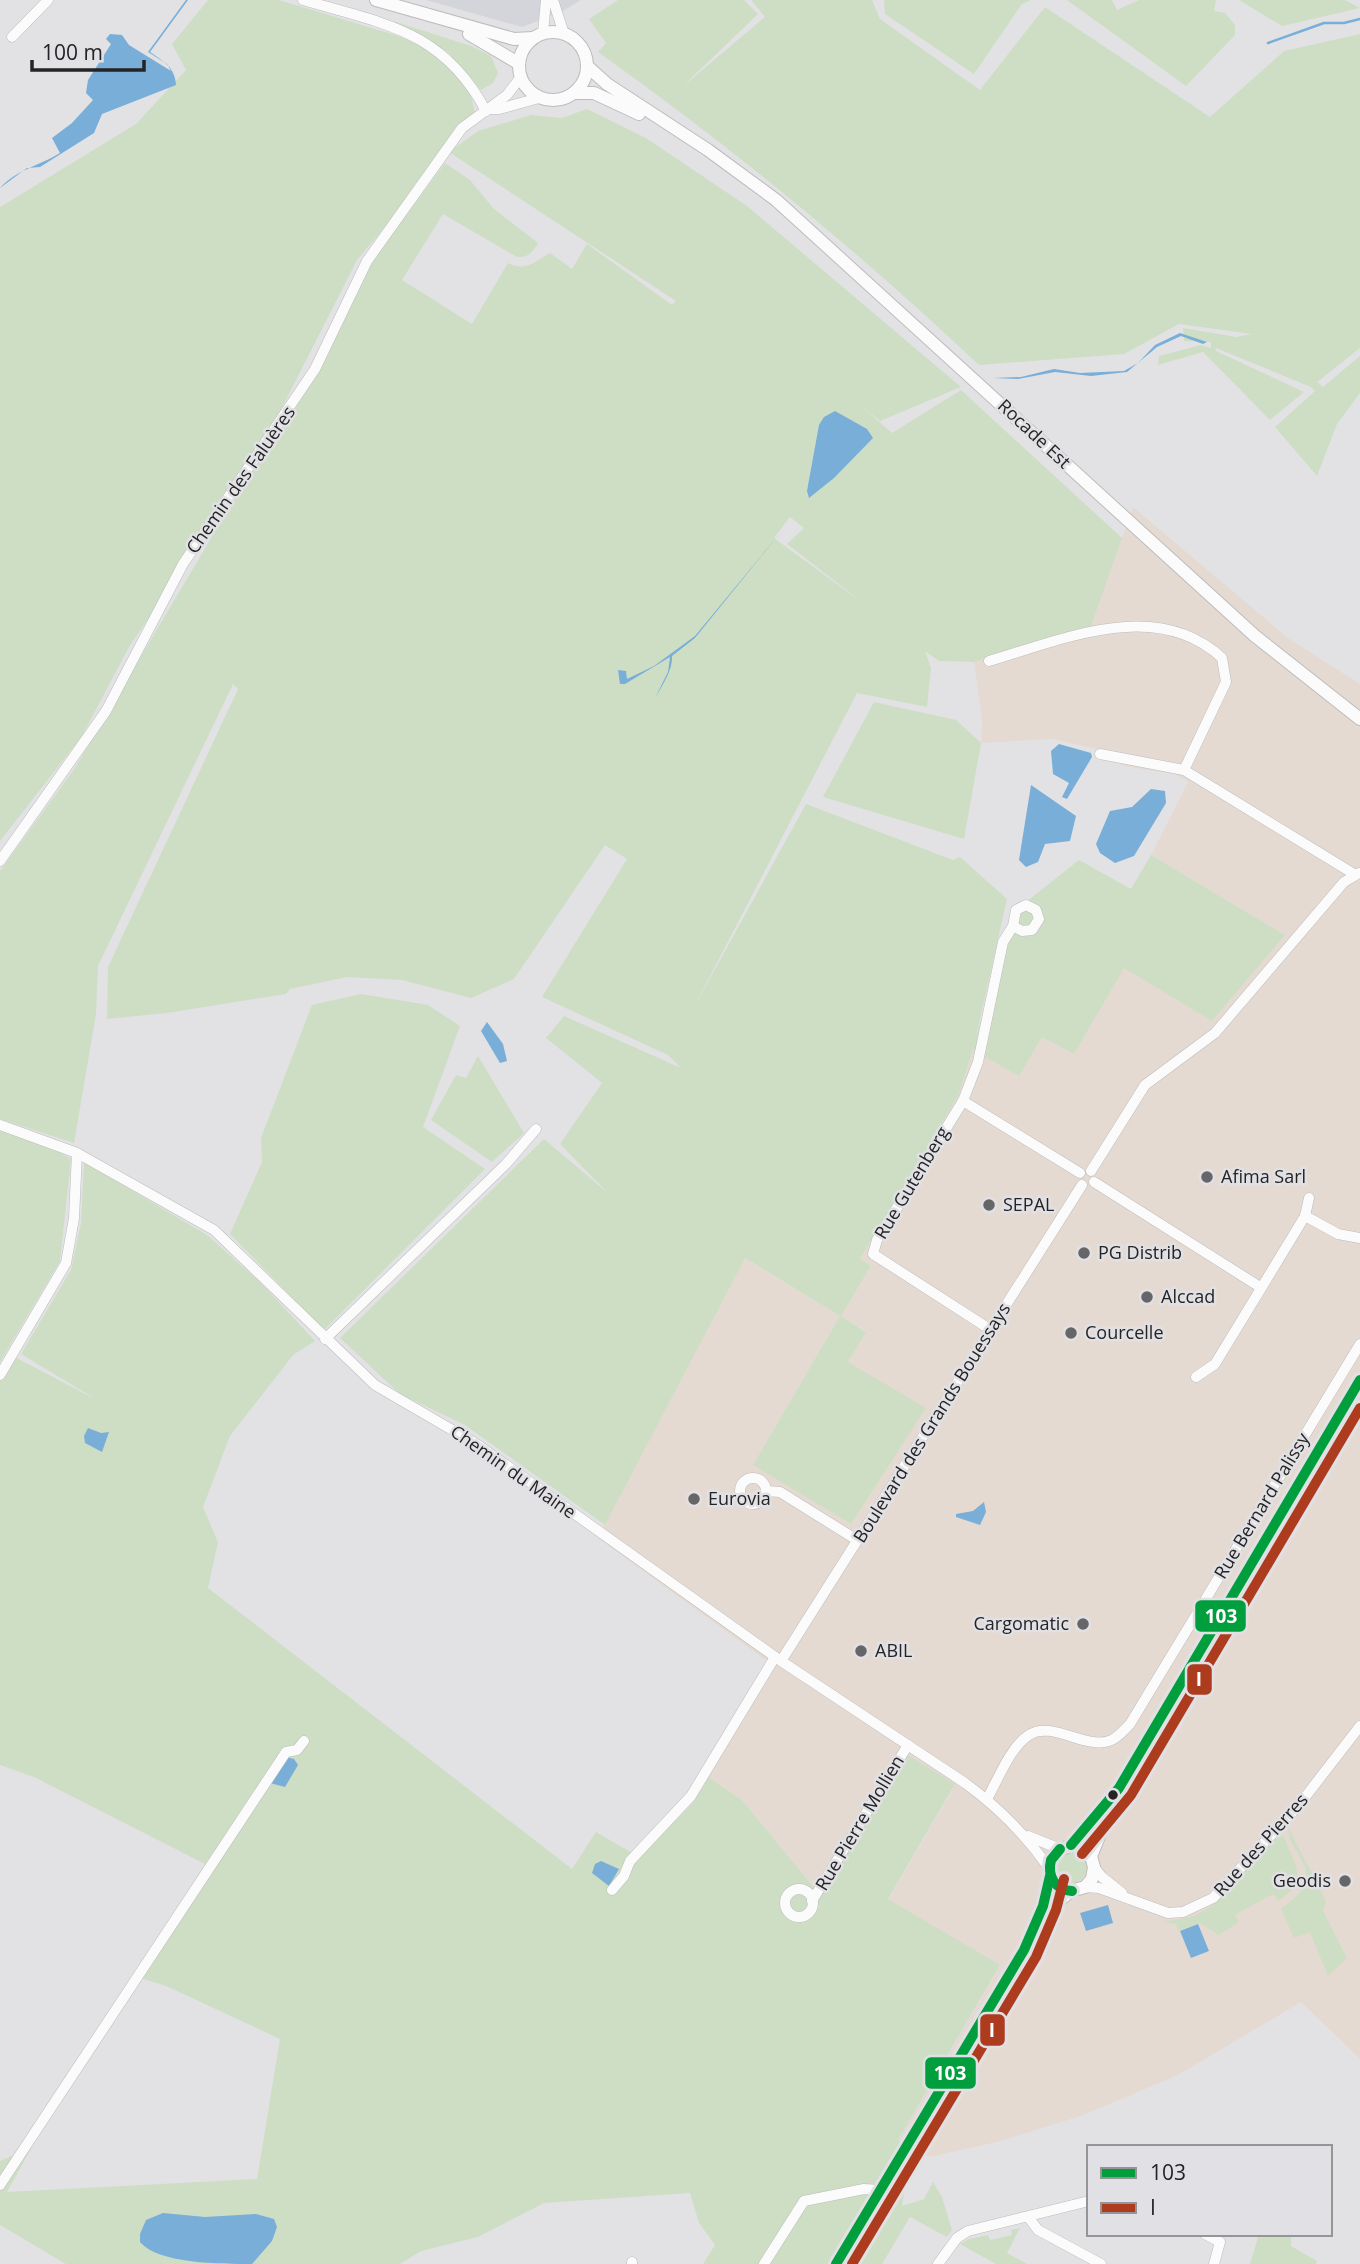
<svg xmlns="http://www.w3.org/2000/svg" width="1360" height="2264" viewBox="0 0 1360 2264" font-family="'Open Sans',sans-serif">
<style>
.built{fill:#d4d5db}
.industrial{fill:#e5dad2}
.green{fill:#cddec5;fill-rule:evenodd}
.water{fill:#78aed8}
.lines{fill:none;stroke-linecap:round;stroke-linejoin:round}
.stream{stroke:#78aed8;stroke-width:2.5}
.minor-casing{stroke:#bcbcbd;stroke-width:11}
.major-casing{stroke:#bcbcbd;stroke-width:14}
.minor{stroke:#fbfbfb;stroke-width:10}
.major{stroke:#fbfbfb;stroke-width:12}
.bus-1-casing{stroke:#e1e1e5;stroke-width:16}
.bus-2-casing{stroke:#e1e1e5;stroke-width:16}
.bus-1{stroke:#009e3d;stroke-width:10}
.bus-2{stroke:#ad3c1e;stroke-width:10}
.poi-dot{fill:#666668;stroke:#e1e1e5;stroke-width:2.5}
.bus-dot{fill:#242425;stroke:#e1e1e5;stroke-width:2.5}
.labels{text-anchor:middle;stroke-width:5;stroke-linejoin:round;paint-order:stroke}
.street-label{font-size:18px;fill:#242425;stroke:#e1e1e5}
.poi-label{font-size:18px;fill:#242425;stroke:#e1e1e5;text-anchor:start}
.line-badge{stroke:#e1e1e5;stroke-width:2.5}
.badge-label{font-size:19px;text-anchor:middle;font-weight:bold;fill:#fff}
</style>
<rect width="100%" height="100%" fill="#e2e2e4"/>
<!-- built -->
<polygon class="built" points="426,0 581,0 563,11 522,27"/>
<!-- industrial -->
<polygon class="industrial" points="1133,507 1288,638 1360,684 1360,2059 1301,2002 1178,2075 1081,2116 1001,2141 930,2157 898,2140 1000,1966 888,1900 953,1789 906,1754 821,1896 742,1800 708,1777 775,1667 598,1538 744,1258 840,1316 753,1465 848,1362 866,1331 841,1316 871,1266 860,1259 958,1096 973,1050 1042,1037 1074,1054 1123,968 1285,935 1151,855 1188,782 1174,774 1124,766 1097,749 1053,739 981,743 982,720 974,662 1091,625"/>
<!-- green -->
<g class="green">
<polygon points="208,0 279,0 415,41 445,61 471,95 476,118 357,260 260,451 129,647 82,736 0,841 0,207 136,124 186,70 172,44"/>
<path d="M618,0H744L758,14L681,88L765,17L751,0H872L880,19L980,90L1045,7L1210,117L1284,51L1360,34V348L1317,382L1323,387L1360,356V393L1337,424L1317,476L1275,427L1315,391L1311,387L1216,348V351L1304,392L1270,420L1203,352L1158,365L1159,356L1201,345L1211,348V342L1184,341L1183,328L1237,337L1252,334L1179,324L1124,354L979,365C859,252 732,147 598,52L606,43L589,19Z"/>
<polygon points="884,0 1031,0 1022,4 974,74 885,14"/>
<polygon points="1067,0 1112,0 1117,10 1139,0 1216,0 1214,11 1225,13 1235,25 1235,35 1186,86"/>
<polygon points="1239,0 1345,0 1360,8 1282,26"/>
<polygon points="393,21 471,46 491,56 498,73 493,83 481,90 448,52"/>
<path d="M587,109L646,138L747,206L961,387L880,421L859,404L892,433L961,390L1122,538L1091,626L974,662L939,661L925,651L931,668L927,707L857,693L693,1009L806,804L953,860L960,857L1007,899L976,1037L1016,910L1079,860L1131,889L1151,855L1285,935L1212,1021L1124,968L1074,1054L1042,1037L1019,1076L973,1050L958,1096L860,1259L871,1266L841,1316L866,1332L848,1362L926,1408L851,1524L753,1465L840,1316L745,1258L605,1525L465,1425L400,1394L340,1338L544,1139L609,1194L560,1144L602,1083L546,1038L564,1016L681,1068L668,1055L542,997L627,859L605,845L514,979L471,998L402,980L347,977L290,989L286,994L167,1013L107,1019L108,967L238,689L233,684L98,966L96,1014L74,1143L0,1119V871L75,768L220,523L339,331L363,277L376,256L445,163L470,180L494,209L538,243C533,252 528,258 517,257L443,214L402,280L472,324L508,263C526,272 534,262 550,253L572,269L587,244L672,305L676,301L449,152L478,131L531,115L562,118ZM790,517L804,528L787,544L867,606L774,538Z"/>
<polygon points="874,702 956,720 981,743 964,839 823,797"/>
<polygon points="361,994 428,1005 460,1026 423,1127 485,1169 324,1330 230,1234 262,1162 261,1138 312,1005"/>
<polygon points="478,1056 524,1133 492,1162 431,1120 456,1075 466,1078"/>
<polygon points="0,1127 28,1134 71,1159 60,1261 0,1362"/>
<polygon points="84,1162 207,1235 260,1282 315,1341 293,1355 230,1436 203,1507 218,1542 208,1588 572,1869 596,1832 639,1857 692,1804 708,1777 742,1800 821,1896 906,1754 955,1784 888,1899 1000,1965 898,2140 911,2148 902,2206 924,2199 933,2182 942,2197 952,2230 947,2237 910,2217 882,2264 703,2264 715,2245 699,2223 690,2193 544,2203 478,2237 421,2251 400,2264 66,2264 0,2225 0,2161 32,2147 7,2192 257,2179 280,2039 166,1986 134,1976 205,1864 34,1777 0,1765 0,1365 9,1354 97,1400 21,1354 71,1270 81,1223"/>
<path d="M1288,1827L1326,1901L1323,1910L1347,1958L1328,1976L1310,1932L1294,1938L1281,1909C1334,1871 1288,1858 1288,1827Z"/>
<path d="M1279,1835L1284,1837C1295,1866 1310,1880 1278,1901L1273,1894L1235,1915L1239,1922L1219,1935L1199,1923L1178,1931L1176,1924L1163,1922L1194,1916L1212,1906Z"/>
<circle cx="1071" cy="1867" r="16"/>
<polygon points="1020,2228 1007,2253 1027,2264 996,2264 960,2244 969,2239 988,2235 990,2240 1012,2235 1011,2230"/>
<polygon points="1259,2234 1291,2234 1291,2246 1317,2261 1316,2264 1250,2264"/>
</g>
<!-- water -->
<g class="water">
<path d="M186,0H188L150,52C164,62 175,67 176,85L102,114L94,133L40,167L27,168L0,188C18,169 39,166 60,153L52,138L72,123L93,100L86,93L88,80L111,44L106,39L110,34L122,35L129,45L171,71L167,64L148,52Z"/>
<polygon points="1180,333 1207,342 1203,344 1181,336 1157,347 1127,372 1091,376 1055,372 1018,379 993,378 1021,377 1054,369 1080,373 1124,371 1138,363 1155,345"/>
<polygon points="835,411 867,429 873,438 834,478 809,498 807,491 819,425 824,417"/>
<path d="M780,533L695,638L672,656C673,670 662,686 655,698L668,672L670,657L625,684H620L618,670L626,671L627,679L654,666L695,636Z"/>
<polygon points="1059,744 1091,753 1092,757 1067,799 1062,797 1069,783 1053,774 1051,751"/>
<polygon points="1031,785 1076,816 1070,841 1045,844 1038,862 1026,867 1019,860"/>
<polygon points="1151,789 1165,791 1166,803 1134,856 1115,863 1100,853 1096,844 1110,811 1132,807"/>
<polygon points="487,1022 503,1044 507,1061 500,1063 481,1031"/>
<polygon points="88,1428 101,1433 109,1432 102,1452 85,1443 84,1436"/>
<polygon points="984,1502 986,1512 980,1525 956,1517 956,1514 973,1511"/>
<polygon points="286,1757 294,1759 298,1765 285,1787 270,1783"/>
<polygon points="601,1861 619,1869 609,1886 592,1873 595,1864"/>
<polygon points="1108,1905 1113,1923 1086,1931 1080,1913"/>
<polygon points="1198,1924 1209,1951 1191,1958 1180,1931"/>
<path d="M163,2213L205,2217L256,2214L274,2219L277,2227L272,2241L252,2264C222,2264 158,2264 140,2242V2234L146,2220Z"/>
</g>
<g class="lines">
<!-- stream -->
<polyline class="stream" points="1268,43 1324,23 1344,23 1360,19"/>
<!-- minor casing -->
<g class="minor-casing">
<g id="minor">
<path d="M303,0C384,24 443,30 486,111"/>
<polyline points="553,0 564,34"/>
<polyline points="543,33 546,0"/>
<polyline points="12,37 48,0"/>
<polyline points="490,109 499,109 539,98"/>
<path d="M989,661C1062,640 1156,597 1222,658L1226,682L1184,770L1354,874"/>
<polyline points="1100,754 1184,770"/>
<polyline points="0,861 106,711 183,564 315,369 367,261 462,128 507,95 520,78"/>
<polyline points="1013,926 1022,931 1032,930 1039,919 1036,910 1026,905 1016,910 1013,926 1003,942 978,1062 963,1101 1080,1173"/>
<polyline points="963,1101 877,1240 873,1254 991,1330"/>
<path d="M0,1125L77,1153L214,1230L375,1385L478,1445L781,1661L965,1783C998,1807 1025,1834 1049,1868"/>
<polyline points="1091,1171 1145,1085 1215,1033 1344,882 1359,873"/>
<polyline points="1094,1182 1260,1287"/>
<polyline points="1305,1216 1338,1234 1360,1238"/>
<polyline points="325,1339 506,1164 536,1129"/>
<polyline points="0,1375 66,1263 74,1218 77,1153"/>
<polyline points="1196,1377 1215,1364 1305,1216 1309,1198"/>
<circle cx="753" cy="1491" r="13"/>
<polyline points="766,1491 780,1492 857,1540"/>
<polyline points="781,1661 1082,1185"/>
<path d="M987,1799C998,1780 1010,1747 1029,1735C1051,1720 1084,1749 1109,1741C1117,1739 1124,1730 1130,1724L1360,1344"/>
<polyline points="1028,1836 1060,1849"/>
<polyline points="1094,1867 1102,1877 1122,1893"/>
<polyline points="1085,1887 1099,1888 1168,1913 1183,1912 1213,1898 1299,1805 1360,1726"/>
<circle cx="799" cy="1903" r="14"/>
<polyline points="612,1890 624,1876 630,1861 691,1796 775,1657"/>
<polyline points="812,1901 908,1745"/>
<polyline points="0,2185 286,1752 297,1750 304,1741"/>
<polyline points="1029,2218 1038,2230 1101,2264"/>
<polyline points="1205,2234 1220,2242 1214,2264"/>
<polyline points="632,2264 632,2262"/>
<polyline points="764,2264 804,2201 864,2189 880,2190"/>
<polyline points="938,2264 957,2238 968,2231 1089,2201"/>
</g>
</g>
<!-- major casing -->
<g class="major-casing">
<g id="major">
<polyline points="376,0 514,39 533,38"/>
<circle cx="553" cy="66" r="34"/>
<polyline points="469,34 518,63"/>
<polyline points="587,66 607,84 708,150 776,200 1255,636 1360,719"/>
<polyline points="575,93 594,93 639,114"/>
<polyline points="1071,1845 1103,1807"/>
<polyline points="1091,1856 1119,1788 1360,1380"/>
<polyline points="1035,1924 1048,1892 1050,1876"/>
<polyline points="836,2264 1024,1950 1061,1899 1071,1891 1085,1887 1092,1879 1094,1867 1091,1856 1085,1850 1071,1845 1055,1852 1049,1868 1054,1883 1071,1891"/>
</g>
</g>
<!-- minor -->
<use href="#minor" class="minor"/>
<!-- major -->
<use href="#major" class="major"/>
<!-- bus-1 casing -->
<g class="bus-1-casing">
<g id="bus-1">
<polyline points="1071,1845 1119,1788 1360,1380"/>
<path d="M1060,1849L1051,1860C1047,1876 1055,1890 1072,1891"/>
<polyline points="836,2264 1024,1950 1043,1906 1050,1876"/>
</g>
</g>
<!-- bus-2 casing -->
<g class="bus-2-casing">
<g id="bus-2">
<polyline points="1082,1854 1131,1795 1360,1408"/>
<polyline points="852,2264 1036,1957 1056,1910 1064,1879"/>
</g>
</g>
<!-- bus-1 -->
<use href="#bus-1" class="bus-1"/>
<!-- bus-2 -->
<use href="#bus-2" class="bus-2"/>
</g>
<!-- markers -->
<g class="poi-dot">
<circle cx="1207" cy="1177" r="7"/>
<circle cx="989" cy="1205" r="7"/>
<circle cx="1084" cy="1253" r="7"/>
<circle cx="1147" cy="1297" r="7"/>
<circle cx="1071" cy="1333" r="7"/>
<circle cx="694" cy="1499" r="7"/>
<circle cx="1083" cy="1624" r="7"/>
<circle cx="861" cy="1651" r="7"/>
<circle cx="1345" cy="1881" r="7"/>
</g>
<circle class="bus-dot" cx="1113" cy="1795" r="6"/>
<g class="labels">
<!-- street labels -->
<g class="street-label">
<text transform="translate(1034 434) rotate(43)" y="6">Rocade Est</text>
<text transform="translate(241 480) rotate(-55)" y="6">Chemin des Faluères</text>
<text transform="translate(912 1183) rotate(-59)" y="6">Rue Gutenberg</text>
<text transform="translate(932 1423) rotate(-58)" y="6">Boulevard des Grands Bouessays</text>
<text transform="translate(513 1472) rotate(35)" y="6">Chemin du Maine</text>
<text transform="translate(1262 1506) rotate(-59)" y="6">Rue Bernard Palissy</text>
<text transform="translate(860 1823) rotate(-59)" y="6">Rue Pierre Mollien</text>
<text transform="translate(1261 1845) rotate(-48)" y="6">Rue des Pierres</text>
</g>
<!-- poi labels -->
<g class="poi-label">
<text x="1221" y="1183">Afima Sarl</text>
<text x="1003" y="1211">SEPAL</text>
<text x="1098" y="1259">PG Distrib</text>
<text x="1161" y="1303">Alccad</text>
<text x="1085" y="1339">Courcelle</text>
<text x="708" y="1505">Eurovia</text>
<text x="1069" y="1630" text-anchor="end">Cargomatic</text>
<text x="875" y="1657">ABIL</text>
<text x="1331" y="1887" text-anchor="end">Geodis</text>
</g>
</g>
<g class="line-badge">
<rect x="1194" y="1599" width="53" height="34" rx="7" fill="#009e3d"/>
<rect x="1186" y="1663" width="27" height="33" rx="7" fill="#ad3c1e"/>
<rect x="979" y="2013" width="27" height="34" rx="7" fill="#ad3c1e"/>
<rect x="924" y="2056" width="53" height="34" rx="7" fill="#009e3d"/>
</g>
<g class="badge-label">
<text x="1221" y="1623">103</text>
<text x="1199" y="1686">I</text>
<text x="992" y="2037">I</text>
<text x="950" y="2080">103</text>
</g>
<!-- legend -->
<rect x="1087" y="2145" width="245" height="91" fill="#e1e1e5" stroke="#959598" stroke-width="2"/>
<rect x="1101" y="2168" width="35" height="10" fill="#009e3d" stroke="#959598" stroke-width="2"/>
<text x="1150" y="2180" font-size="21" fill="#242425">103</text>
<rect x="1101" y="2203" width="35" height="10" fill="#ad3c1e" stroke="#959598" stroke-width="2"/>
<text x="1150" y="2215" font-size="21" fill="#242425">I</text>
<!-- scale -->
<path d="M32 60v10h112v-10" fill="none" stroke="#242425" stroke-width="3.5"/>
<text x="42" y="60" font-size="21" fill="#242425" stroke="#e1e1e5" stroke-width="5" paint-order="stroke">100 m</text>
</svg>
